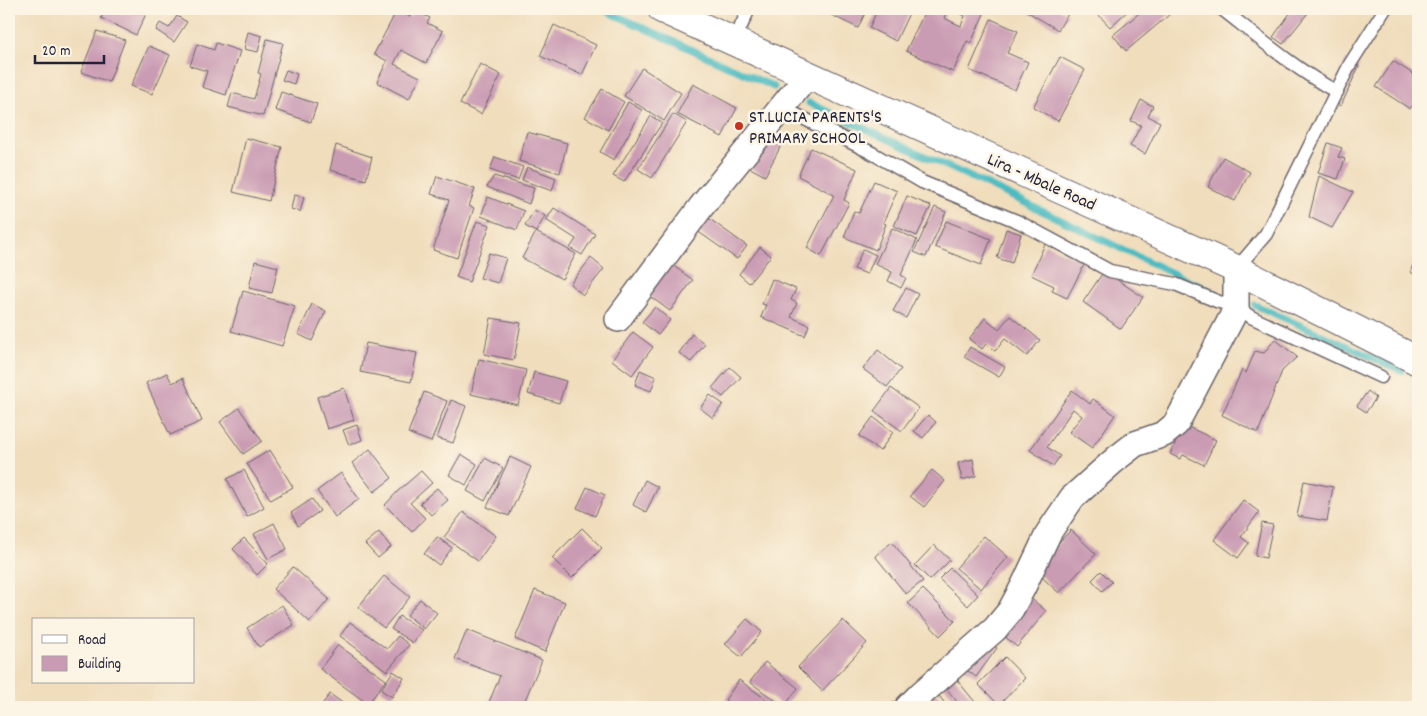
<svg xmlns="http://www.w3.org/2000/svg" width="1427" height="716" viewBox="0 0 1427 716" font-family="Dekko,sans-serif">
<style>
.lines{fill:none;stroke-linecap:round;stroke-linejoin:round}
.stream{stroke:#4cbbc1;stroke-width:7}
.building{fill:#ca9cb4}
.lane-casing{stroke:#6a6368;stroke-width:15}
.street-casing{stroke:#6a6368;stroke-width:28}
.primary-casing{stroke:#6a6368;stroke-width:30}
.lane{stroke:#fff;stroke-width:12}
.street{stroke:#fff;stroke-width:25}
.primary{stroke:#fff;stroke-width:28}
.poi-dot{fill:#c8321e;stroke:#fcf5e5;stroke-width:2}
.labels{text-anchor:middle;stroke-width:5;stroke-linejoin:round;paint-order:stroke}
.poi-label{font-size:18px;fill:#22223b;stroke:#fcf5e5;text-anchor:start}
.street-label{font-size:18px;fill:#22223b;stroke:#fcf5e5}
</style>
<rect width="100%" height="100%" fill="#fcf5e5"/>
<filter id="ink" filterUnits="userSpaceOnUse"><feTurbulence type="fractalNoise" baseFrequency=".02" numOctaves="2"/><feDisplacementMap in="SourceGraphic" scale="10" xChannelSelector="R" yChannelSelector="G"/><feConvolveMatrix kernelMatrix="1 2 1 2 8 2 1 2 1" color-interpolation-filters="sRGB"/></filter>
<filter id="wash" filterUnits="userSpaceOnUse"><feTurbulence type="fractalNoise" baseFrequency=".0096" numOctaves="4" result="noise"/><feDisplacementMap in="SourceGraphic" scale="20" xChannelSelector="R" yChannelSelector="G"/><feGaussianBlur stdDeviation="1.12" result="paint"/><feColorMatrix in="noise" values="0 0 0 0 0 0 0 0 0 0 0 0 0 0 0 0 0 1.4 0 .05"/><feComposite in="paint" operator="in"/></filter>
<g filter="url(#wash)">
<rect width="100%" height="100%" fill="#f0ddbc"/>
<g class="lines">
<!-- stream -->
<g class="stream">
<polyline points="602,9 774,87"/>
<polyline points="809,103 977,180 1214,293"/>
<polyline points="1255,305 1402,371"/>
</g>
</g>
<g id="blocks">
<!-- building -->
<g class="building">
<polygon points="106,9 136,9 146,14 136,35 101,18"/>
<polygon points="819,9 867,9 858,28"/>
<polygon points="878,9 911,9 896,41 869,28"/>
<polygon points="926,9 948,9 944,18 961,26 965,16 952,9 986,9 971,43 967,41 953,72 906,51"/>
<polygon points="1023,9 1059,9 1068,14 1058,30"/>
<polygon points="1100,9 1130,9 1110,27 1096,12"/>
<polygon points="1144,9 1176,9 1126,51 1113,35"/>
<polygon points="1293,9 1311,9 1283,44 1273,37"/>
<polygon points="397,10 410,17 414,10 430,18 427,23 443,31 426,63 401,50 394,64 420,77 409,99 377,82 387,61 374,54"/>
<polygon points="177,16 187,22 174,42 156,30 160,23 169,28"/>
<polygon points="991,19 1018,31 1007,53 1028,62 1015,90 969,70"/>
<polygon points="554,25 596,45 582,75 540,56"/>
<polygon points="97,31 125,40 109,82 81,72"/>
<polygon points="248,32 262,36 258,52 244,49"/>
<polygon points="267,39 283,43 263,116 228,107 232,93 254,99 261,74 258,73"/>
<polygon points="216,43 240,51 226,95 202,87 207,71 190,66 197,44 214,50"/>
<polygon points="149,46 170,55 152,94 131,86"/>
<polygon points="1060,57 1085,70 1058,121 1033,107"/>
<polygon points="1346,60 1359,66 1341,106 1328,100"/>
<polygon points="1393,61 1418,77 1418,96 1410,109 1376,87"/>
<polygon points="480,64 501,75 481,114 460,104"/>
<polygon points="642,68 681,93 664,121 624,96"/>
<polygon points="286,70 297,74 294,84 282,80"/>
<polygon points="693,84 737,108 722,137 677,114"/>
<polygon points="602,89 624,102 608,130 585,117"/>
<polygon points="281,92 317,104 311,122 275,110"/>
<polygon points="1141,100 1153,106 1148,116 1160,122 1145,154 1130,146 1141,125 1131,121"/>
<polygon points="628,102 642,110 614,160 600,152"/>
<polygon points="673,114 687,122 652,178 638,169"/>
<polygon points="651,116 662,123 624,182 613,176"/>
<polygon points="760,127 784,140 765,176 741,163"/>
<polygon points="527,132 567,143 560,173 519,161"/>
<polygon points="246,138 282,147 269,201 233,192"/>
<polygon points="1328,143 1342,148 1338,157 1345,159 1338,179 1318,173"/>
<polygon points="336,145 372,157 366,180 330,170"/>
<polygon points="811,148 857,169 844,200 849,203 821,256 807,248 834,195 798,176"/>
<polygon points="495,157 523,167 518,180 490,170"/>
<polygon points="1223,157 1250,172 1235,201 1208,187"/>
<polygon points="527,167 556,178 552,191 522,180"/>
<polygon points="437,176 475,189 469,206 474,208 457,258 433,250 449,200 431,194"/>
<polygon points="494,176 534,188 529,204 487,187"/>
<polygon points="1319,176 1353,192 1332,228 1309,217"/>
<polygon points="874,181 897,191 883,223 886,224 876,250 844,237 854,211 859,213"/>
<polygon points="294,195 304,197 300,212 291,209"/>
<polygon points="907,196 931,206 917,236 894,226"/>
<polygon points="488,197 524,211 517,230 481,216"/>
<polygon points="693,207 747,246 737,259 683,221"/>
<polygon points="935,207 946,212 926,257 914,252"/>
<polygon points="554,208 595,234 582,255 570,248 576,239 546,220"/>
<polygon points="534,210 545,216 536,232 576,254 562,279 522,258 536,232 525,226"/>
<polygon points="477,221 490,225 469,282 456,277"/>
<polygon points="946,221 991,239 981,265 935,247"/>
<polygon points="892,228 917,240 901,275 906,278 901,288 888,281 892,272 875,264"/>
<polygon points="1006,229 1021,234 1012,263 997,258"/>
<polygon points="1045,244 1085,263 1067,298 1052,291 1054,286 1031,275"/>
<polygon points="760,247 771,256 749,283 739,274"/>
<polygon points="863,249 876,255 867,274 854,269"/>
<polygon points="489,253 506,258 498,283 480,278"/>
<polygon points="1418,254 1418,276 1410,272"/>
<polygon points="591,258 604,269 583,295 570,284"/>
<polygon points="664,259 693,280 670,311 648,295"/>
<polygon points="255,261 278,267 272,293 249,288"/>
<polygon points="1104,271 1143,297 1121,329 1083,302"/>
<polygon points="772,279 796,289 791,300 797,303 791,317 809,325 805,336 761,317 766,305 762,304"/>
<polygon points="906,288 918,294 906,318 893,311"/>
<polygon points="243,291 295,306 282,346 231,331"/>
<polygon points="312,304 326,311 312,341 298,334"/>
<polygon points="655,307 670,320 658,335 642,322"/>
<polygon points="1010,316 1040,340 1027,356 1005,339 995,351 986,344 982,349 969,339 985,318 999,329"/>
<polygon points="491,318 521,323 514,360 484,354"/>
<polygon points="633,332 653,347 632,375 612,360"/>
<polygon points="692,334 705,344 691,362 679,353"/>
<polygon points="1275,339 1297,357 1282,371 1258,433 1222,415 1242,370 1246,373 1255,351 1264,353"/>
<polygon points="366,343 417,353 411,382 360,372"/>
<polygon points="970,347 1005,367 999,377 964,357"/>
<polygon points="878,350 901,369 887,387 863,369"/>
<polygon points="479,359 526,370 518,405 471,394"/>
<polygon points="730,367 741,377 723,397 712,388"/>
<polygon points="640,370 656,377 651,391 635,385"/>
<polygon points="534,372 566,381 559,403 528,394"/>
<polygon points="167,373 172,383 183,378 202,421 170,435 146,383"/>
<polygon points="344,388 354,420 327,429 317,397"/>
<polygon points="891,388 919,408 902,431 874,411"/>
<polygon points="1072,390 1090,404 1093,399 1115,415 1092,448 1069,432 1082,416 1073,409 1047,447 1060,456 1053,466 1030,450"/>
<polygon points="1368,391 1376,398 1366,412 1357,406"/>
<polygon points="424,392 447,401 431,442 408,433"/>
<polygon points="710,395 723,404 713,418 700,408"/>
<polygon points="451,400 466,406 453,443 437,438"/>
<polygon points="239,408 262,441 243,454 220,422"/>
<polygon points="928,415 936,422 923,438 914,431"/>
<polygon points="873,417 893,432 880,451 859,436"/>
<polygon points="357,425 362,440 349,445 343,430"/>
<polygon points="1184,425 1216,440 1204,465 1183,455 1180,459 1170,454"/>
<polygon points="370,449 392,478 374,492 352,463"/>
<polygon points="270,450 293,487 271,500 247,464"/>
<polygon points="461,454 477,464 466,485 449,475"/>
<polygon points="510,457 531,467 509,516 487,507"/>
<polygon points="485,458 503,468 485,501 467,491"/>
<polygon points="973,459 976,476 962,480 958,463"/>
<polygon points="244,470 264,507 247,517 227,479"/>
<polygon points="932,470 945,481 924,507 910,496"/>
<polygon points="421,471 432,483 410,503 425,518 412,532 385,505 398,491"/>
<polygon points="341,473 359,499 335,517 317,491"/>
<polygon points="645,480 658,487 646,512 633,505"/>
<polygon points="1304,481 1333,487 1327,521 1297,516"/>
<polygon points="587,487 605,495 595,516 577,508"/>
<polygon points="437,488 448,500 431,515 420,503"/>
<polygon points="312,499 320,511 298,526 291,513"/>
<polygon points="1243,500 1259,512 1241,537 1249,543 1238,558 1214,540"/>
<polygon points="463,512 496,536 478,561 444,537"/>
<polygon points="274,523 287,549 268,559 254,534"/>
<polygon points="1262,523 1273,525 1266,558 1255,556"/>
<polygon points="582,528 602,548 572,578 552,558"/>
<polygon points="1071,530 1096,554 1059,593 1033,569"/>
<polygon points="379,532 391,547 378,558 365,544"/>
<polygon points="984,536 1008,557 981,589 956,568"/>
<polygon points="437,537 452,548 439,565 424,554"/>
<polygon points="244,538 268,564 257,575 233,549"/>
<polygon points="892,542 923,581 906,594 875,556"/>
<polygon points="934,545 950,560 930,580 915,565"/>
<polygon points="293,567 329,599 310,622 273,589"/>
<polygon points="950,568 978,595 968,606 939,579"/>
<polygon points="1101,571 1112,582 1102,591 1092,580"/>
<polygon points="384,576 410,597 384,628 358,607"/>
<polygon points="923,589 955,621 940,636 908,603"/>
<polygon points="535,590 565,602 545,652 515,639"/>
<polygon points="1022,591 1046,611 1017,647 993,626"/>
<polygon points="420,599 437,613 424,629 407,615"/>
<polygon points="282,605 294,625 259,647 247,628"/>
<polygon points="399,616 422,630 413,643 391,629"/>
<polygon points="747,619 762,632 741,657 725,644"/>
<polygon points="843,620 867,643 822,691 798,667"/>
<polygon points="350,622 387,649 398,636 409,645 387,671 340,636"/>
<polygon points="467,630 542,660 522,707 487,707 500,676 455,659"/>
<polygon points="976,633 997,648 976,677 956,662"/>
<polygon points="338,645 386,680 368,704 320,669"/>
<polygon points="1005,657 1025,678 999,705 978,684"/>
<polygon points="765,662 798,688 784,707 750,682"/>
<polygon points="948,669 975,702 971,705 972,707 955,707 959,704 937,677"/>
<polygon points="393,671 404,678 392,697 381,690"/>
<polygon points="924,677 947,706 945,707 888,707"/>
<polygon points="739,680 777,707 736,707 725,700"/>
<polygon points="330,694 348,707 320,707"/>
</g>
</g>
</g>
<g filter="url(#ink)">
<use href="#blocks" fill-opacity="0" stroke="#6a6368" stroke-width="1"/>
<g class="lines">
<!-- lane casing -->
<g class="lane-casing">
<g id="lane">
<path d="M1222,9C1259,38 1295,69 1337,92"/>
<polyline points="734,41 749,9"/>
<polyline points="781,107 872,153 922,182 1019,222 1110,271 1175,284 1219,302 1236,306 1251,317 1381,377"/>
<polyline points="1236,269 1266,234 1350,64 1385,9"/>
</g>
</g>
<!-- street casing -->
<g class="street-casing">
<g id="street">
<polyline points="618,319 701,207 808,75"/>
<polyline points="908,707 921,694 995,629 1010,611 1023,587 1049,532 1072,498 1117,458 1135,444 1164,434 1176,424 1232,317 1236,306 1236,269"/>
</g>
</g>
<!-- primary casing -->
<g class="primary-casing">
<polyline id="primary" points="662,9 1236,269 1418,361"/>
</g>
<!-- lane -->
<use href="#lane" class="lane"/>
<!-- street -->
<use href="#street" class="street"/>
<!-- primary -->
<use href="#primary" class="primary"/>
</g>
</g>
<!-- markers -->
<circle class="poi-dot" cx="739" cy="126" r="5"/>
<g class="labels">
<!-- poi labels -->
<g class="poi-label">
<text x="749" y="122">ST.LUCIA PARENTS'S<tspan x="749" dy="21">PRIMARY SCHOOL</tspan></text>
</g>
<!-- street labels -->
<g class="street-label">
<text transform="translate(1042 181) rotate(24)" y="6">Lira - Mbale Road</text>
</g>
</g>
<!-- margin -->
<rect width="1427" height="716" fill="none" stroke="#fcf5e5" stroke-width="30"/>
<!-- legend -->
<rect x="32" y="618" width="162" height="65" fill="#fcf5e5" stroke="#a5a1a1"/>
<rect x="42" y="635" width="25" height="8" fill="#ffffff" stroke="#a5a1a1"/>
<text x="78" y="644" font-size="15" fill="#22223b">Road</text>
<rect x="42" y="656" width="25" height="15" fill="#ca9cb4" stroke="#a5a1a1"/>
<text x="78" y="668" font-size="15" fill="#22223b">Building</text>
<!-- scale -->
<path d="M35 55v8h69v-8" fill="none" stroke="#22223b" stroke-width="2.5"/>
<text x="42" y="55" font-size="15" fill="#22223b" stroke="#fcf5e5" stroke-width="4" paint-order="stroke">20 m</text>
</svg>
